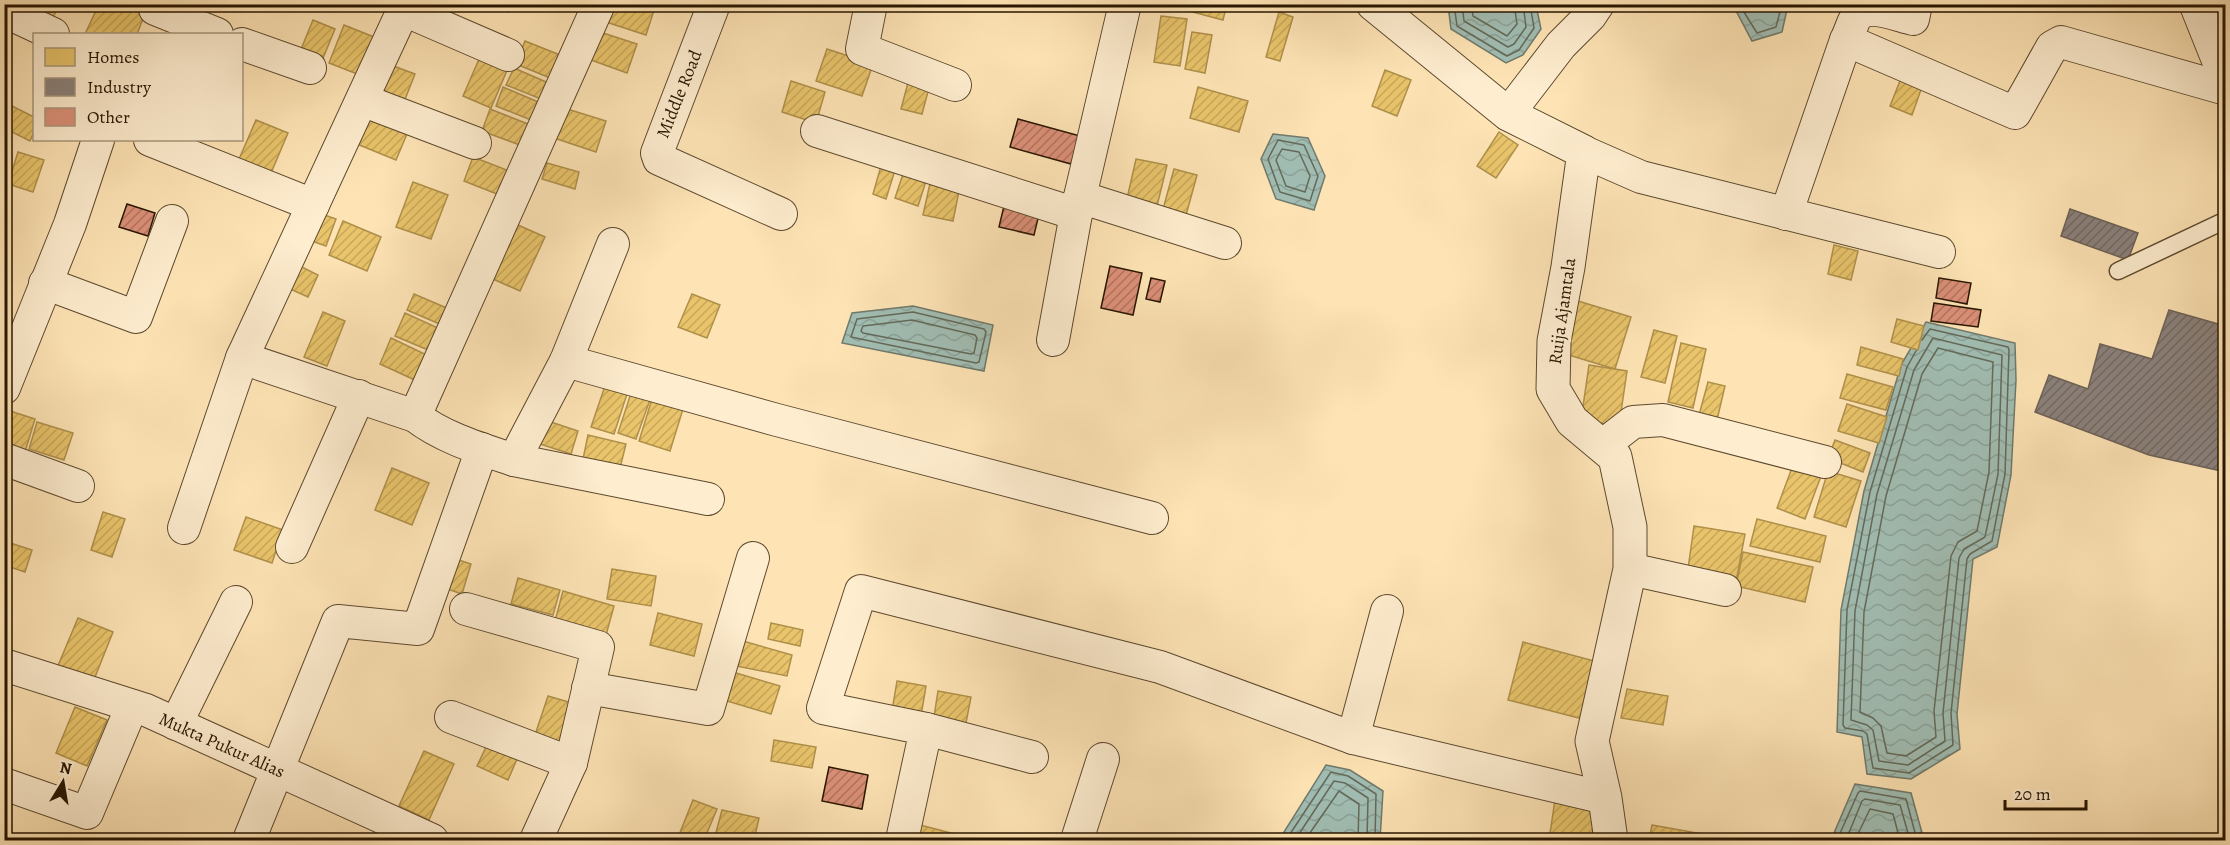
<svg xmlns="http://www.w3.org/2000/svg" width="2230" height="845" viewBox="0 0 2230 845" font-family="Alegreya,serif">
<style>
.water{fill:url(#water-waves);stroke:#707a6c;stroke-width:1.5}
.homes{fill:url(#homes-hatch);stroke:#af904a;stroke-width:1.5}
.industry{fill:url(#industry-hatch);stroke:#6c6157;stroke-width:1.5}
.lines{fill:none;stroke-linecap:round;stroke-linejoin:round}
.shore{stroke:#646a5a;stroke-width:1.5}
.building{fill:url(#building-hatch);stroke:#271501;stroke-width:1.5}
.service-casing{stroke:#5d492e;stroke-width:19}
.minor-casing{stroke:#5d492e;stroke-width:34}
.tertiary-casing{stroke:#5d492e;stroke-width:35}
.service{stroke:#feedcf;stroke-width:16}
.minor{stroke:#feedcf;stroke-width:32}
.tertiary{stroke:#feedcf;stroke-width:33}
.labels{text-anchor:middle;stroke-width:6;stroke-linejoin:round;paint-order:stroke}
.street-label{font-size:18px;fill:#271501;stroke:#feedcf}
</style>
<defs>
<pattern id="water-waves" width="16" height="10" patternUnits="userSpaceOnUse" patternTransform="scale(1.5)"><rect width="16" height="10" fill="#a1beb4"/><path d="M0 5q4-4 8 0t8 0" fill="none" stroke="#8ba299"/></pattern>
<pattern id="homes-hatch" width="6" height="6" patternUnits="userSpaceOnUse" patternTransform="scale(1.5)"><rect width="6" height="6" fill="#e9c46a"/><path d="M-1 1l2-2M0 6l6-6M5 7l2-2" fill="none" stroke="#c8a85a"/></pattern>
<pattern id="industry-hatch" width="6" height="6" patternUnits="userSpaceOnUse" patternTransform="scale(1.5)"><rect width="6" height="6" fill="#8a817c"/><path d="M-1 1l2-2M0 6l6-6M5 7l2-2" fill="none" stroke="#716863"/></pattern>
<pattern id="building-hatch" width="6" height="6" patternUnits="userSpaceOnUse" patternTransform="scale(1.5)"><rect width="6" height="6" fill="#dc9078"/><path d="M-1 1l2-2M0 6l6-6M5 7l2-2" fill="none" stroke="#b27460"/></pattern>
</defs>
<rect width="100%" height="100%" fill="#fee4b5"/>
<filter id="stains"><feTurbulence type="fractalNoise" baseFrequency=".00333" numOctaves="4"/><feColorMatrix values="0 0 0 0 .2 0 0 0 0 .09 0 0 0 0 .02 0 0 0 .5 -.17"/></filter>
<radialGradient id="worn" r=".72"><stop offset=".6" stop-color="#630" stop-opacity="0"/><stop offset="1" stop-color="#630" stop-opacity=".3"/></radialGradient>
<!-- water -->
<g class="water">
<polygon points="1448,5 1536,5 1541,29 1523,55 1506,63 1451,29"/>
<polygon points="1733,5 1788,5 1782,32 1752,41"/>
<polygon points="1273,134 1308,138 1325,176 1314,210 1276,199 1261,159"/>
<polygon points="913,306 993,325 984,371 842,343 852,313"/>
<polygon points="1926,322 2015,343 2016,380 2011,475 1997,547 1973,559 1957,714 1960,749 1911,779 1867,774 1862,737 1837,732 1841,610 1864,491 1901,365"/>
<polygon points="1326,765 1350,770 1383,791 1380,840 1279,840"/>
<polygon points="1855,784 1911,793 1924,840 1831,840"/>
</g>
<!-- homes -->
<g class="homes">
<polygon points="30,4 60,4 51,21 27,9"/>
<polygon points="99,4 149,4 137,34 85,34"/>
<polygon points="488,4 511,4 508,12"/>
<polygon points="612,4 656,4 646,35 606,22"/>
<polygon points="1186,4 1227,4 1223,20 1185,10"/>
<polygon points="1279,12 1293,17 1280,61 1266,57"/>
<polygon points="1161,16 1187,19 1180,66 1154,62"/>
<polygon points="313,20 335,29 319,68 297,59"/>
<polygon points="344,25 379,39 365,77 329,63"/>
<polygon points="600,32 637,44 627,73 591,60"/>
<polygon points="1192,32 1212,35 1205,73 1185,69"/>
<polygon points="525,41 565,57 555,80 516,64"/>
<polygon points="827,49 873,64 862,96 816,81"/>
<polygon points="483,50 511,61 491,108 463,96"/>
<polygon points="388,64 415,74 400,112 373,103"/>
<polygon points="514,68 553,85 546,101 506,85"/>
<polygon points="1385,70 1411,80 1397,116 1372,106"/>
<polygon points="1902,76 1923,84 1912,115 1890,106"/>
<polygon points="909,79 930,84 922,114 901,109"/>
<polygon points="791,81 825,92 816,123 782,112"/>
<polygon points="503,87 543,104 536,122 496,106"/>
<polygon points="1198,87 1248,101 1239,132 1190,118"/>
<polygon points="4,102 34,117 34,132 30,141 4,128"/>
<polygon points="564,108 606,121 596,152 554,138"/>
<polygon points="490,109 533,126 525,147 482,131"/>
<polygon points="368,117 407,134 396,160 357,144"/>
<polygon points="256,120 288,133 271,173 239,159"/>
<polygon points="1499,132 1518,145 1496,178 1477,166"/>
<polygon points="18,152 44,160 33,192 8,184"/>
<polygon points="473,157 512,172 502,196 464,181"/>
<polygon points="1136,159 1167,165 1156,210 1126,203"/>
<polygon points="547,163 579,172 575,189 542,179"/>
<polygon points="881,166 895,170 886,199 873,194"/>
<polygon points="1174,169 1197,175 1185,219 1162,213"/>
<polygon points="904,171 927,178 918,206 895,198"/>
<polygon points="931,179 960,186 953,221 923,215"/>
<polygon points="413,182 448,195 431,239 396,227"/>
<polygon points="313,211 336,219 326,246 303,238"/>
<polygon points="343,221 381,237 367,271 329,255"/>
<polygon points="518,225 545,237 520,291 493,279"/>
<polygon points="1834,245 1858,251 1851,280 1828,274"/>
<polygon points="292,262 318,275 308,297 281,285"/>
<polygon points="414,294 449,309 442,325 407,310"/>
<polygon points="692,294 720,305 707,338 678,327"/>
<polygon points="1578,301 1631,317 1615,369 1562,353"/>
<polygon points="323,312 345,321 327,366 304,357"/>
<polygon points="405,313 438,328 428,350 395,336"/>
<polygon points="1897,319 1924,326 1918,350 1891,342"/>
<polygon points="1654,330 1677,336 1665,383 1641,377"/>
<polygon points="391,338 429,356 417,381 380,364"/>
<polygon points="1681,343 1706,349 1693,408 1668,402"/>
<polygon points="1861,347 1903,359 1899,376 1857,365"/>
<polygon points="1589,365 1627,371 1619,426 1581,420"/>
<polygon points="1847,374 1893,387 1886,410 1840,398"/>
<polygon points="1708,382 1725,386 1717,420 1699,415"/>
<polygon points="606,383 628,391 614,434 591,427"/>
<polygon points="632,390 651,397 636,439 618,433"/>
<polygon points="652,399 683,409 670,451 639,441"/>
<polygon points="1847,404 1887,417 1879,443 1838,431"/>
<polygon points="4,409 35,419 24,455 4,449"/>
<polygon points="548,421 578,431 571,454 540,444"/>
<polygon points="37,422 73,433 64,460 29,449"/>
<polygon points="588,435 626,444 620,468 583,459"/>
<polygon points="1835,440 1870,453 1863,472 1828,458"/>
<polygon points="1796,457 1824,468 1805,519 1777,508"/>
<polygon points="392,468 429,483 412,525 375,510"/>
<polygon points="1828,471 1861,481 1846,527 1814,517"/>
<polygon points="103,512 125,519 112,557 91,550"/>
<polygon points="246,517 283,530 272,563 234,550"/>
<polygon points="1757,519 1826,536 1820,562 1750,546"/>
<polygon points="1694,526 1745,534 1736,582 1687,576"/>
<polygon points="4,541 32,550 25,572 4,565"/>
<polygon points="434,552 471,564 462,594 424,581"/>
<polygon points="1743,552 1813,567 1805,602 1736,586"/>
<polygon points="612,569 656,576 651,606 607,599"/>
<polygon points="518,578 560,590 553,615 511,604"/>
<polygon points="563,591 614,606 606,635 555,621"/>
<polygon points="658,613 702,624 694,656 650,645"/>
<polygon points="78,618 113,632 93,682 57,668"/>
<polygon points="771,623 803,630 800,646 768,639"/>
<polygon points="736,639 792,655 787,676 731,665"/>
<polygon points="1523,642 1598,662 1583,719 1508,700"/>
<polygon points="726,670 780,686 771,714 717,698"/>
<polygon points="897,681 926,686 921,716 892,711"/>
<polygon points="1627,689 1668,696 1663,725 1621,718"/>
<polygon points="938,691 971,697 965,728 933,723"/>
<polygon points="548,696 579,705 563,755 532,744"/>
<polygon points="75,707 107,720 87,766 56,753"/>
<polygon points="774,740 816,747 812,768 771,761"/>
<polygon points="487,745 517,759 508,780 477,766"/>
<polygon points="424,751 454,764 429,820 399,806"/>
<polygon points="693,800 717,809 704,840 677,840"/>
<polygon points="1555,800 1597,807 1591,840 1549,840"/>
<polygon points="722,810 759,818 754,840 714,840"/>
<polygon points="916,824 955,834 953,840 912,840"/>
<polygon points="1652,825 1703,834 1702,840 1649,840"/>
</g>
<!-- industry -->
<g class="industry">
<polygon points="2070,209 2138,233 2128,260 2061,236"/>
<polygon points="2169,310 2218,324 2226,336 2226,472 2149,455 2035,412 2049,375 2088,389 2100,344 2152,359"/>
</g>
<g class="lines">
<!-- shore -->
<g class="shore">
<polyline points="1454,4 1457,26 1507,56 1519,50 1534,28 1530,4"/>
<polyline points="1462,4 1464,21 1508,47 1514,44 1526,27 1523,4"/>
<polyline points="1471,4 1473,16 1507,36 1517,24 1514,4"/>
<polyline points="1739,4 1757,33 1776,27 1782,4"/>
<polygon points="1278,140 1304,145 1318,176 1310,201 1280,192 1268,159"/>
<polygon points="1282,149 1299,152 1310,176 1305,192 1286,186 1276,160"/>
<polygon points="913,312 984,329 986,332 979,362 976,363 851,337 857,319"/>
<polygon points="912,320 975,335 977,338 974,353 971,354 863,333 861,331 863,326"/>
<polygon points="1933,338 2002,355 1998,474 1985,537 1964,549 1959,558 1943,713 1945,741 1908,765 1879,761 1873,730 1867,725 1851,720 1855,611 1877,494 1914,370"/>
<polygon points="1938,348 1993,362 1989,472 1977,531 1958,542 1951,556 1934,711 1936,737 1906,756 1887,753 1881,726 1873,718 1860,712 1864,612 1886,496 1922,374"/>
<polyline points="1916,351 1907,367 1870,492 1847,610 1843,725 1845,728 1863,731 1867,734 1873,768 1909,773 1953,745 1951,713 1967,559 1970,554 1992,541 2005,474 2009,350 2008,347 1930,329 1922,340"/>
<polyline points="1286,840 1331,772 1348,776 1376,794 1375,840"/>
<polyline points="1295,840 1334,781 1345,783 1368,798 1367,840"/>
<polyline points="1305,840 1339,791 1359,804 1358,840"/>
<polyline points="1837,840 1858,793 1860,791 1906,799 1917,840"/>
<polyline points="1846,840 1862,801 1865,799 1900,805 1910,840"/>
<polyline points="1855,840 1870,809 1893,814 1900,840"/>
</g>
</g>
<!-- building -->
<g class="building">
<polygon points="1018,119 1080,136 1071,164 1010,147"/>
<polygon points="127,204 155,213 148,236 119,227"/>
<polygon points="1004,206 1039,214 1034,235 999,227"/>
<polygon points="1110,266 1142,273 1133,315 1101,308"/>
<polygon points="1151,278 1165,281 1160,302 1146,299"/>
<polygon points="1939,278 1971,283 1967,304 1936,298"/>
<polygon points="1934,303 1981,310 1978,327 1931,321"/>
<polygon points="829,767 868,775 862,809 822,801"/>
</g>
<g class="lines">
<!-- service casing -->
<g class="service-casing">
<polyline id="service" points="2118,271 2226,220"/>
</g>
<!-- minor casing -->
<g class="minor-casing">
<g id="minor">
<polyline points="714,4 657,153 659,159 781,214"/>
<polyline points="871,4 862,49 955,85"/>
<polyline points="155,9 217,34"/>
<polyline points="404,10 508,55"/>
<polyline points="4,11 53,34"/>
<polyline points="1846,40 2015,113 2052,47 2061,42 2226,89"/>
<polyline points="242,44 310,68"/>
<polyline points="362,100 475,143"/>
<polyline points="1508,114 1561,45 1590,16 1598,4"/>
<polyline points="817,131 1076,214"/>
<polyline points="150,140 313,205"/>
<polyline points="1584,152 1641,177 1939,252"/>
<polyline points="1080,197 1225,243"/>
<path d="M1786,214L1846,40C1850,33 1853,19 1859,14C1872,4 1899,16 1913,19L1916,4"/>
<polyline points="45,283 136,317 172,221"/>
<polyline points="1053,340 1076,214 1125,4"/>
<polyline points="242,358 406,4"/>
<polyline points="566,361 777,420 1152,518"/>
<polyline points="4,388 70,224 98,140"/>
<path d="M415,416C443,438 481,449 514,460L566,361L613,244"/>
<polyline points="1602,446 1633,422 1663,420 1825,462"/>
<polyline points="4,459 78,486"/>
<polyline points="514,460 708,499"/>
<polyline points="184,528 242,358 415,416 599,4"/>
<polyline points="292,547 359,396"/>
<polyline points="1630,569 1725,590"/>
<polyline points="466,609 598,647 571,763 536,840"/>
<polyline points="4,665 146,710 432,840"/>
<polyline points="588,688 708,709 753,558"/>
<polyline points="451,717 571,763"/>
<polyline points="176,724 236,602"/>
<polyline points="926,729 1032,757"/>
<polyline points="1353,738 1387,611"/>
<polyline points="4,784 87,813 132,706"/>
<polyline points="249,840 338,621 418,629 482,449"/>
<polyline points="902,840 926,729 823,708 861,591 1160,667 1353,738 1605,798"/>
<polyline points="1077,840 1103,759"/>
</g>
</g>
<!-- tertiary casing -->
<g class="tertiary-casing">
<g id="tertiary">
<polyline points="1373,4 1508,114 1584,152 1568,267 1554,341 1553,389 1572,421 1615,457 1630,527 1630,569 1592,741 1605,798 1611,840"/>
<polyline points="2196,4 2226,79"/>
</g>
</g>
<!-- service -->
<use href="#service" class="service"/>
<!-- minor -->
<use href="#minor" class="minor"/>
<!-- tertiary -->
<use href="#tertiary" class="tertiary"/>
</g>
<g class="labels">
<!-- street labels -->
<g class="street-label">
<text transform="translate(679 94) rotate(-68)" y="6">Middle Road</text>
<text transform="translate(1562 311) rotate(-82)" y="6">Ruija Ajamtala</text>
<text transform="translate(222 745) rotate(24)" y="6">Mukta Pukur Alias</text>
</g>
</g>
<!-- margin -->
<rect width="2230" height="845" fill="none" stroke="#fee4b5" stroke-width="24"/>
<rect x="6" y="6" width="2218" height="833" fill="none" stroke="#271501" stroke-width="3"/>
<rect x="12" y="12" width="2206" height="821" fill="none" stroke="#271501" stroke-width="1.5"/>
<!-- legend -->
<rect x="33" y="33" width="210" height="108" fill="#feedcf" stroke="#a8977d" stroke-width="1.5"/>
<rect x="45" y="48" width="30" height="18" fill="#e9c46a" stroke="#a8977d" stroke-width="1.5"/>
<text x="87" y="63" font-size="18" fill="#271501">Homes</text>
<rect x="45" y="78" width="30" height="18" fill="#8a817c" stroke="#a8977d" stroke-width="1.5"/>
<text x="87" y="93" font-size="18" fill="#271501">Industry</text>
<rect x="45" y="108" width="30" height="18" fill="#dc9078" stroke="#a8977d" stroke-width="1.5"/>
<text x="87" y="123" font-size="18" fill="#271501">Other</text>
<!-- north arrow -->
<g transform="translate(63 782) rotate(11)" stroke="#feedcf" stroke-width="4.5" paint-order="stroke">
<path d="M0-4.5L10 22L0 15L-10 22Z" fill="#271501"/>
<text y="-9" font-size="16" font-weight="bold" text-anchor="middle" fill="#271501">N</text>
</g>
<!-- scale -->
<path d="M2005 800v9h81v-9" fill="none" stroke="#271501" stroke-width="3"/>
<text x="2014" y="800" font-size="18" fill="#271501" stroke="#feedcf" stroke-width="4.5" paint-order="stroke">20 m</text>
<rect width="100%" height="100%" filter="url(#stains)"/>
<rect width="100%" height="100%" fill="url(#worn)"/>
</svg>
